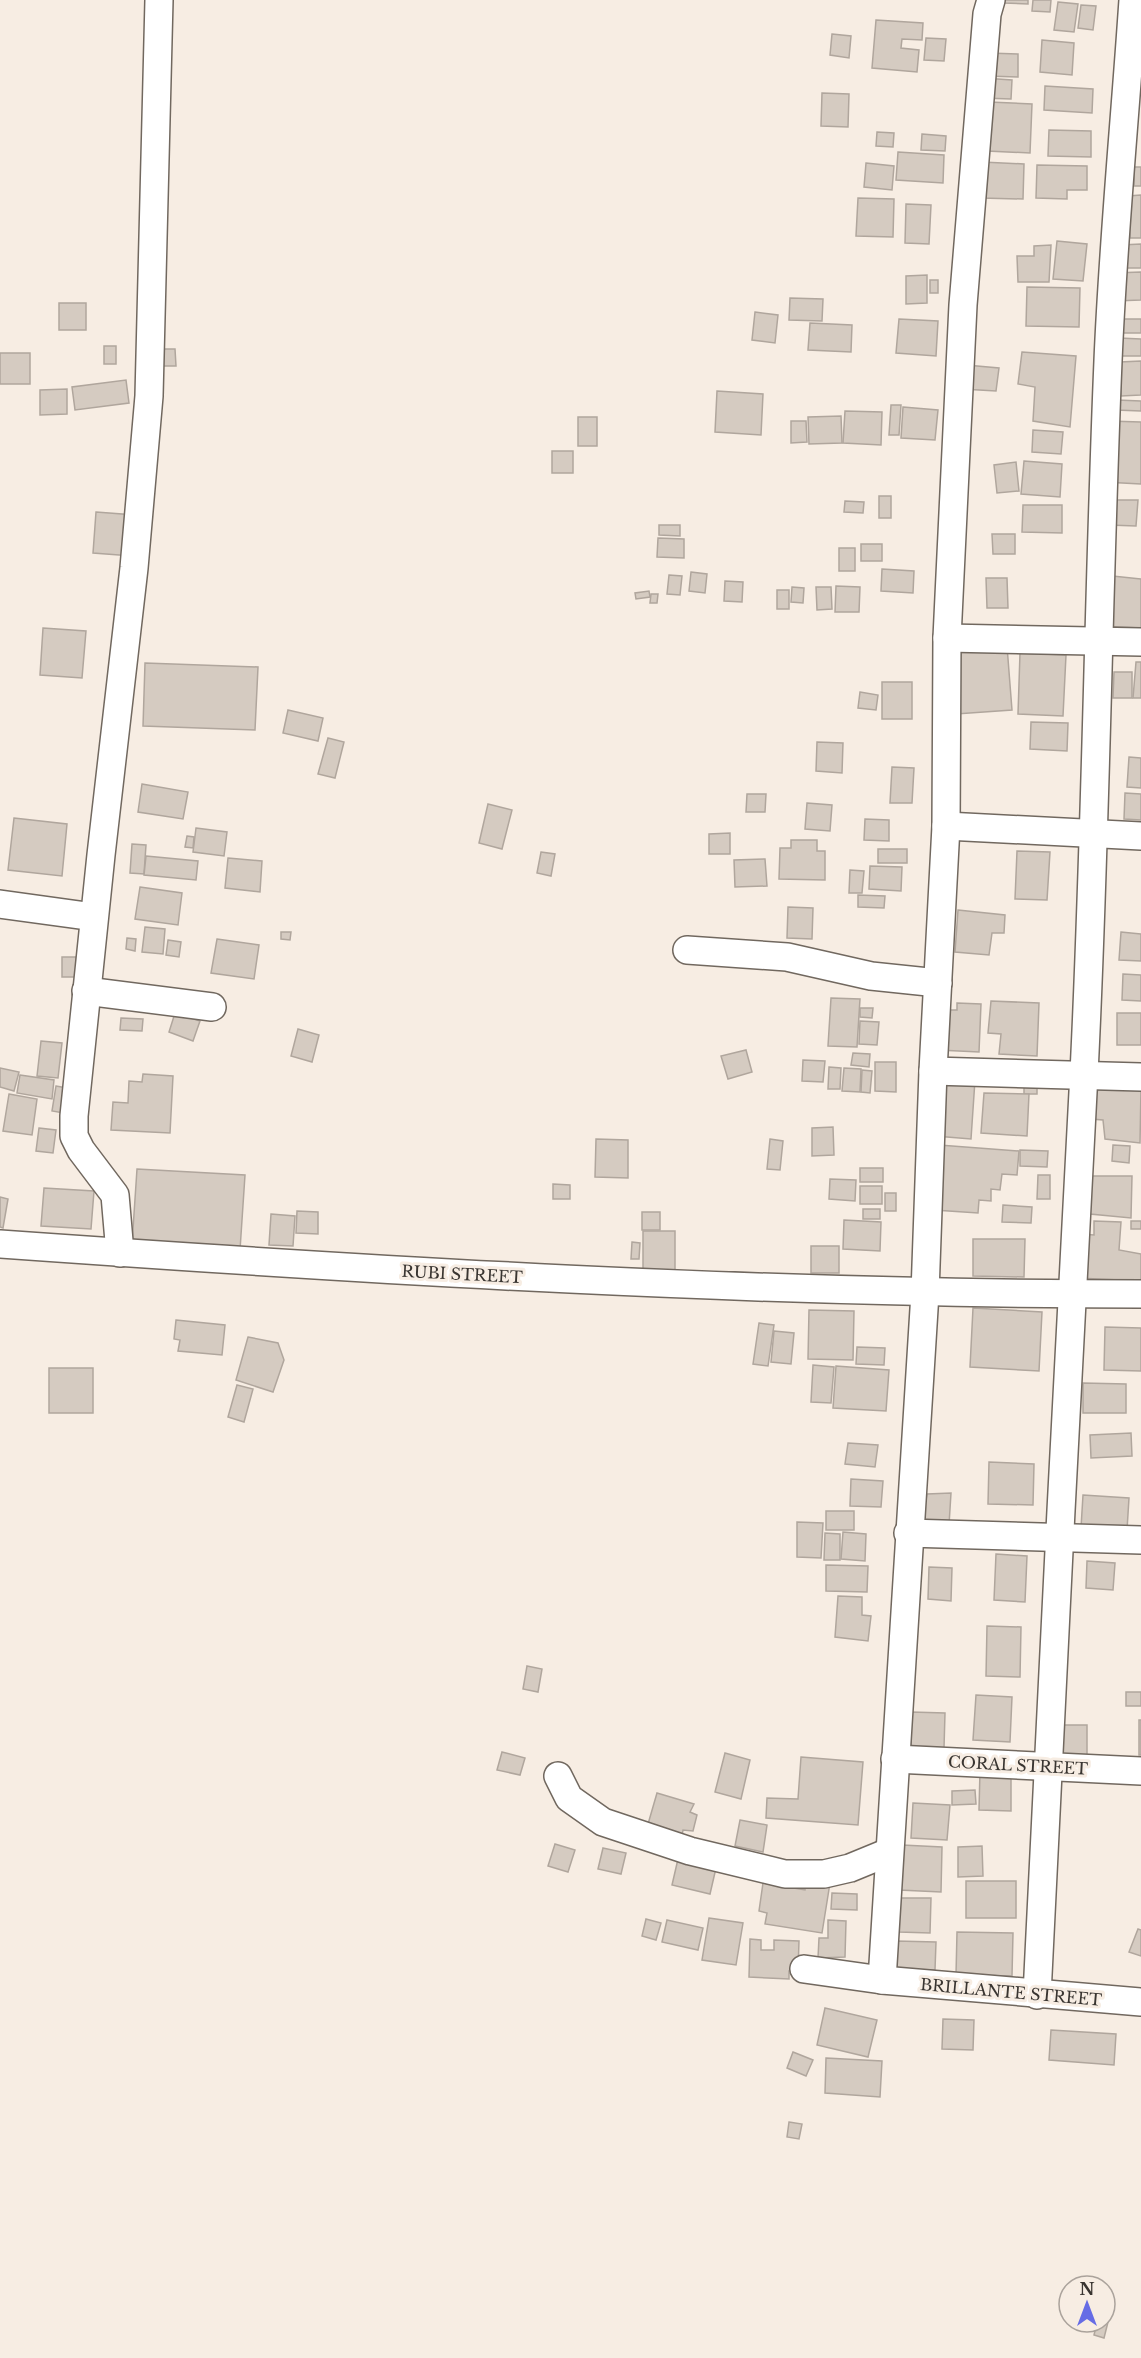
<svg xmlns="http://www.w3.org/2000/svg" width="1141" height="2358" viewBox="0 0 1141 2358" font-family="'Libre Baskerville',serif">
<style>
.building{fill:#d5cbc1;stroke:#b0a69d;stroke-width:1.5}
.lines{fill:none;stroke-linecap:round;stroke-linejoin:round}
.minor-casing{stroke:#71685f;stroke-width:30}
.minor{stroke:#fff;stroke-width:27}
.labels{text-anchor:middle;stroke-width:6;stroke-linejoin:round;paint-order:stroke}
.street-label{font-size:16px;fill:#393531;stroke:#f7ede3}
</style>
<rect width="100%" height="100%" fill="#f7ede3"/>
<!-- building -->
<g class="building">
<polygon points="1004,0 1028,0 1028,4 1004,3"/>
<polygon points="1033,0 1051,0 1050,12 1032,11"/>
<polygon points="1058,2 1078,4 1074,32 1054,30"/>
<polygon points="1081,5 1096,6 1093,30 1078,28"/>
<polygon points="876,20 923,23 922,40 902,39 901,48 919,50 917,72 872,68"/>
<polygon points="832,34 851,36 849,58 830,55"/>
<polygon points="926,38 946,39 944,61 924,60"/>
<polygon points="1042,40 1074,43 1072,75 1040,72"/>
<polygon points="988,53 1018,54 1018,77 987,76"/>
<polygon points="983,78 1012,80 1011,99 982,98"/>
<polygon points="1045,86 1093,89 1092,113 1044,110"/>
<polygon points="822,93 849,94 848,127 821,126"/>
<polygon points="989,102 1032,104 1030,153 987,151"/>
<polygon points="1049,130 1091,131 1091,157 1048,156"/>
<polygon points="877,132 894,133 893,147 876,146"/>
<polygon points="922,134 946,136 945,151 921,150"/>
<polygon points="898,152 944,155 943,183 896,180"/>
<polygon points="982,162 1024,164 1023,199 981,198"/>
<polygon points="866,163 894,166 892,190 864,187"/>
<polygon points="1037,165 1087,166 1087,190 1067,190 1067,199 1036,198"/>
<rect x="1134" y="167" width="7" height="19"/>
<polygon points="1141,195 1141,238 1130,238 1128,196"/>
<polygon points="858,198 894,199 893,237 856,236"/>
<polygon points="906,204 931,205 929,244 905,243"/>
<polygon points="1057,241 1087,244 1083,281 1053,279"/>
<polygon points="1141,244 1141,268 1121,268 1121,245"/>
<polygon points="1051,245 1049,282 1018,282 1017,256 1034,256 1034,246"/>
<polygon points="1141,272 1141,300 1115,301 1114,273"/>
<polygon points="927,275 927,303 906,304 906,276"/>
<rect x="930" y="280" width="8" height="13"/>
<polygon points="1027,287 1080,288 1079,327 1026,326"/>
<polygon points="790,298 823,299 822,321 789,320"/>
<rect x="59" y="303" width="27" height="27"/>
<polygon points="755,312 778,315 775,343 752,340"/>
<polygon points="899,319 938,321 936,356 896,353"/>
<rect x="1123" y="319" width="18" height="14"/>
<polygon points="810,323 852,325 851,352 808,350"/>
<polygon points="1119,338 1141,339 1141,356 1119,356"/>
<rect x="104" y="346" width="12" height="18"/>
<polygon points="159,349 175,349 176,366 159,366"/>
<polygon points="1022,352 1076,356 1070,427 1033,421 1035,387 1018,384"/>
<rect x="0" y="353" width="30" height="31"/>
<polygon points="1141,361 1141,395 1121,396 1120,362"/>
<polygon points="966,365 999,368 996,391 962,389"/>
<polygon points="126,380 129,403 75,410 72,387"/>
<polygon points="67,389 67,414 40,415 40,390"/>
<polygon points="717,391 763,394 761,435 715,432"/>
<polygon points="1117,400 1141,401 1141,411 1116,410"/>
<polygon points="891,405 901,405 899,435 889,435"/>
<polygon points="903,407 938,410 935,440 901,438"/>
<polygon points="845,411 882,412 881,445 843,443"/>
<polygon points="841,416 842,443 809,444 808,417"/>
<rect x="578" y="417" width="19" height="29"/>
<polygon points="791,421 806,421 807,442 791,443"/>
<polygon points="1108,421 1141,422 1141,484 1104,482"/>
<polygon points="1033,430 1063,432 1061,454 1032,452"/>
<rect x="552" y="451" width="21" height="22"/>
<polygon points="1024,461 1062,464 1060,497 1021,494"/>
<polygon points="1016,462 1019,491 997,493 994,465"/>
<rect x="879" y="496" width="12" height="22"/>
<polygon points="1111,500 1138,500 1136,526 1109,525"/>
<polygon points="845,501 864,502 863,513 844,512"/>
<polygon points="1023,505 1062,505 1062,533 1022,532"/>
<polygon points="96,512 135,515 132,556 93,553"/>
<polygon points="659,525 680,525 680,536 659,535"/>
<polygon points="992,534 1015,534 1015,554 993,554"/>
<polygon points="658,538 684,539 684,558 657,557"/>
<rect x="861" y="544" width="21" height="17"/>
<rect x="839" y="548" width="16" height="23"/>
<polygon points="882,569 914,571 913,593 881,591"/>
<polygon points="691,572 707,574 705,593 689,591"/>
<polygon points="669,575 682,576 680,595 667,594"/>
<polygon points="1103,575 1141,579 1141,628 1100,626"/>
<polygon points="986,578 1007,578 1008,608 987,608"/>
<polygon points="725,581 743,582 742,602 724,601"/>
<polygon points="836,586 860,587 859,612 835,612"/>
<polygon points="792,587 804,588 803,603 791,602"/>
<polygon points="816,587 831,587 832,609 817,610"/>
<rect x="777" y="590" width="12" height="19"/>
<polygon points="649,591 650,597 636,599 635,593"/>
<polygon points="651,594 658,594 657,603 650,603"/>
<polygon points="43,628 86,631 82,678 40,675"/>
<polygon points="1007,646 1012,710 956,714 952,650"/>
<polygon points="1020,653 1066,655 1063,716 1018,714"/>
<polygon points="1136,662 1141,662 1141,698 1133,698"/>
<polygon points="145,663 258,667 255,730 143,726"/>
<polygon points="1114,672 1132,672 1132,698 1113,698"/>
<rect x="882" y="682" width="30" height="37"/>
<polygon points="860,692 878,695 876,710 858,708"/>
<polygon points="288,710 323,718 318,741 283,733"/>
<polygon points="1031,722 1068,723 1067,751 1030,749"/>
<polygon points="328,738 344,742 335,778 318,774"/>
<polygon points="817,742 843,743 842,773 816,771"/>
<polygon points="1129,757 1141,758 1141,788 1127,787"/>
<polygon points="892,767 914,768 912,803 890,803"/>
<polygon points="142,784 188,792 183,819 138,812"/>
<polygon points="1125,793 1141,794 1141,820 1124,819"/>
<polygon points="747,794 766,794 765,812 746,812"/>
<polygon points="807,803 832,805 830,831 805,829"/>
<polygon points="488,804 512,810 502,849 479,843"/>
<polygon points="14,818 67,824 62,876 8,870"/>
<polygon points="865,819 889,820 889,841 864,840"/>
<polygon points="196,828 227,832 224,856 193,852"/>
<polygon points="730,833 730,854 709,854 709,834"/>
<polygon points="187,836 194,837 193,848 185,847"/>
<polygon points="791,840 817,840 817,851 825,851 825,880 779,879 780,848 791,848"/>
<polygon points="132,844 146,845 144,874 130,873"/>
<rect x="878" y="849" width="29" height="14"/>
<polygon points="1017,851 1050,852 1047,900 1015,899"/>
<polygon points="541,852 555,854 551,876 537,873"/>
<polygon points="146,856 198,861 196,880 144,875"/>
<polygon points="228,858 262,861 260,892 225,888"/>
<polygon points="765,859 767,886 735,887 734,860"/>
<polygon points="870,866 902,867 901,891 869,889"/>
<polygon points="850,870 864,871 862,893 849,893"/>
<polygon points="140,887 182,893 178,925 135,919"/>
<polygon points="858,895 885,896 884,908 858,907"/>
<polygon points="788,907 813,908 812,939 787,938"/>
<polygon points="958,910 1005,915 1004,933 992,933 989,955 955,952"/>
<polygon points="145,927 165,929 163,954 142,952"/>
<polygon points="281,932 291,932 290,940 281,939"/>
<polygon points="1121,932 1141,934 1141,961 1119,960"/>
<polygon points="127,938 136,939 135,951 126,949"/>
<polygon points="217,939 259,945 254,979 211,973"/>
<polygon points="168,940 181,942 179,957 166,955"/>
<rect x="62" y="957" width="14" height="20"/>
<polygon points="1123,974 1141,975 1141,1001 1122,1000"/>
<polygon points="831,998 860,999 857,1047 828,1046"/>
<polygon points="991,1001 1039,1003 1037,1056 999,1054 1001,1034 988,1033"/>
<polygon points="957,1003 981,1004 979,1052 938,1050 940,1010 957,1010"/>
<polygon points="860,1008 873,1008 872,1018 860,1017"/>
<polygon points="175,1013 200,1021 193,1041 169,1032"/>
<rect x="1117" y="1013" width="24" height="32"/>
<polygon points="121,1018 143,1019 142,1031 120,1030"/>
<polygon points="860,1021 879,1022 877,1045 859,1044"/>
<polygon points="298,1029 319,1035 312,1062 291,1056"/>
<polygon points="41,1041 62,1043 58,1078 37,1076"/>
<polygon points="746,1050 752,1072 728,1079 721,1056"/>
<polygon points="853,1053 870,1054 869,1067 851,1065"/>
<polygon points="803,1060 825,1061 823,1082 802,1081"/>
<polygon points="875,1062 896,1062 896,1092 875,1091"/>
<polygon points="829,1067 841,1068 840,1089 828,1089"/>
<polygon points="0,1068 19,1072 14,1091 0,1087"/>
<polygon points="844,1068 861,1069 860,1092 842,1091"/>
<polygon points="862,1070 872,1071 870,1093 861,1092"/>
<polygon points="143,1074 173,1076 170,1133 111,1130 113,1102 128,1103 129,1081 142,1082"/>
<polygon points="20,1075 54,1080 52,1099 17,1093"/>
<polygon points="941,1077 975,1080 971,1139 935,1136"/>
<rect x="1024" y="1081" width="13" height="13"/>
<polygon points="1096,1084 1141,1087 1140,1143 1105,1139 1103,1120 1091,1119"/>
<polygon points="56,1086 73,1089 69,1114 52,1111"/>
<polygon points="984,1093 1029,1094 1027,1136 981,1133"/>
<polygon points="9,1094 37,1099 32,1135 3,1131"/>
<polygon points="833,1127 834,1155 812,1156 812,1128"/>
<polygon points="39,1128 56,1130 53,1153 36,1151"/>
<polygon points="596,1139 628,1140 628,1178 595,1177"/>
<polygon points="770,1139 783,1141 780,1170 767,1169"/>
<polygon points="939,1145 1019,1151 1017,1175 1002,1174 1000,1190 991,1189 991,1201 979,1200 978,1213 934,1210"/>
<polygon points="1113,1145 1130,1146 1129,1163 1112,1161"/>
<polygon points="1020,1150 1048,1151 1047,1167 1020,1166"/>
<rect x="860" y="1168" width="23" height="14"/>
<polygon points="137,1169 245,1175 240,1250 132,1244"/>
<polygon points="1038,1175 1050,1175 1050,1199 1037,1199"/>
<polygon points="1092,1176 1132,1176 1131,1218 1090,1214"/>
<polygon points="830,1179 856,1180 855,1201 829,1199"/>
<polygon points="553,1184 570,1185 570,1199 553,1199"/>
<rect x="860" y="1186" width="22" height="18"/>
<polygon points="44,1188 94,1191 91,1229 41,1226"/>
<rect x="885" y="1193" width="11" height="18"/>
<polygon points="0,1197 8,1199 3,1228 0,1227"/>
<polygon points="1003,1205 1032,1207 1031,1223 1002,1222"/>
<rect x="863" y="1209" width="17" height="10"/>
<polygon points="297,1211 318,1212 318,1234 296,1233"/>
<rect x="642" y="1212" width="18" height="18"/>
<polygon points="271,1214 295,1216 293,1246 269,1245"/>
<polygon points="844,1220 881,1222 880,1251 843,1249"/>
<polygon points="1094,1221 1121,1222 1119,1250 1141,1254 1141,1281 1077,1278 1081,1234 1094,1235"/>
<rect x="1131" y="1221" width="10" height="8"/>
<rect x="643" y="1231" width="32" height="42"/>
<polygon points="973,1239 1025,1239 1024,1277 973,1276"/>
<polygon points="632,1242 640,1243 639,1259 631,1259"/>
<rect x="811" y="1246" width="28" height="27"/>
<polygon points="973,1308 1042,1312 1039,1371 970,1367"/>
<polygon points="809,1310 854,1311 853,1360 808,1359"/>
<polygon points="176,1320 225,1325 222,1355 178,1351 180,1340 174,1339"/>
<polygon points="759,1323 774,1325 768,1366 753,1364"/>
<polygon points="1105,1327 1141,1328 1141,1371 1104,1370"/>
<polygon points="774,1331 794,1333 791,1364 771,1362"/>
<polygon points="248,1337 278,1343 284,1360 273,1392 236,1380"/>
<polygon points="857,1347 885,1348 884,1365 856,1364"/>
<polygon points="813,1365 834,1367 831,1403 811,1402"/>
<polygon points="836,1366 889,1370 886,1411 833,1408"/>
<rect x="49" y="1368" width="44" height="45"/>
<polygon points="1083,1383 1126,1384 1126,1413 1083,1413"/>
<polygon points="237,1385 253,1389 244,1422 228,1417"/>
<polygon points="1131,1433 1132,1456 1091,1458 1090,1435"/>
<polygon points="848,1443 878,1445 875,1467 845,1464"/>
<polygon points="989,1462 1034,1464 1033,1505 988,1504"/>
<polygon points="851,1479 883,1481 881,1507 850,1506"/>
<polygon points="951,1493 949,1525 922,1524 927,1494"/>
<polygon points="1083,1495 1129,1498 1127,1530 1081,1528"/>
<rect x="826" y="1511" width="28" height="19"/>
<polygon points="797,1522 823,1523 821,1558 797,1557"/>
<polygon points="843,1532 866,1534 865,1561 841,1559"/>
<polygon points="825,1533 840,1534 840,1560 824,1560"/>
<polygon points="996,1554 1027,1556 1025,1602 994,1600"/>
<polygon points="1087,1561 1115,1563 1113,1590 1086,1588"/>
<polygon points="826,1565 868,1566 867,1592 826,1591"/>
<polygon points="929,1567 952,1568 951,1601 928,1599"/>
<polygon points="838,1596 862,1597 862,1615 871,1616 868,1641 835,1637"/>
<polygon points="987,1626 1021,1627 1020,1677 986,1676"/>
<polygon points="527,1666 542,1669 538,1692 523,1689"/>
<rect x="1126" y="1692" width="15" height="14"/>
<polygon points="976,1695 1012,1697 1010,1742 973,1740"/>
<polygon points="911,1712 945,1713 944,1748 911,1748"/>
<rect x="1139" y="1720" width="2" height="35"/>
<rect x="1062" y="1725" width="25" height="30"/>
<polygon points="502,1752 525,1758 520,1775 497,1770"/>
<polygon points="725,1753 750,1760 741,1799 715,1792"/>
<polygon points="801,1757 863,1762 858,1825 766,1818 767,1798 798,1799"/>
<polygon points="980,1771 1011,1772 1011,1811 979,1810"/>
<polygon points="975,1790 976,1804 952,1805 952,1791"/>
<polygon points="657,1793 694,1804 690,1812 697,1815 693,1831 683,1830 681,1842 646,1831"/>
<polygon points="913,1803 950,1805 947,1840 911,1838"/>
<polygon points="740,1820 767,1825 763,1852 735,1846"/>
<polygon points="555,1844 575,1850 568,1872 548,1866"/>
<polygon points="902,1845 942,1847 941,1892 899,1890"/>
<polygon points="982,1846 983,1876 958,1877 958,1847"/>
<polygon points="603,1848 626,1853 621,1874 598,1869"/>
<polygon points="678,1859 716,1868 710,1894 672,1885"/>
<polygon points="807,1880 830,1883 822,1933 765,1924 767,1913 759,1911 763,1883 805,1890"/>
<rect x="966" y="1881" width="50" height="37"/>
<polygon points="832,1893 857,1894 857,1910 831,1909"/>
<polygon points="899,1898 931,1898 930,1933 899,1932"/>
<polygon points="709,1918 743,1923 736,1965 702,1960"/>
<polygon points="646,1919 661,1923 656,1940 642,1936"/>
<polygon points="667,1920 703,1928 698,1950 662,1942"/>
<polygon points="828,1920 846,1921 845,1957 818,1958 819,1938 828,1938"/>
<polygon points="1138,1929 1141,1930 1141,1956 1129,1952"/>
<polygon points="957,1932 1013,1933 1012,1976 956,1975"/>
<polygon points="750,1939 761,1940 761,1950 774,1950 774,1940 799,1941 798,1971 789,1971 789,1979 749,1977"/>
<polygon points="896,1941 936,1942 935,1970 895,1969"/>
<polygon points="825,2008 877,2020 868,2057 817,2045"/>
<polygon points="943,2019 974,2020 973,2050 942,2049"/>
<polygon points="1051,2030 1116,2034 1114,2065 1049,2060"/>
<polygon points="793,2052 813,2060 806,2076 787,2068"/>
<polygon points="826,2058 882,2061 880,2097 825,2093"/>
<polygon points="789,2122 802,2124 799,2139 787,2137"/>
<polygon points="1097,2322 1108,2322 1104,2338 1094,2335"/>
</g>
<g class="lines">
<!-- minor casing -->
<g class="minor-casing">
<g id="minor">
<polyline points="947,638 1141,642"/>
<polyline points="946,826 1141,836"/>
<polyline points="0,904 94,917"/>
<polyline points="687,950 787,957 871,976 938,983"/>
<polyline points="86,991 212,1007"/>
<polyline points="933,1071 1141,1077"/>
<path d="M0,1244C380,1271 760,1294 1141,1294"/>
<polyline points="120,1253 115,1195 81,1150 74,1136 74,1116 101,855 134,568 149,396 159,0"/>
<polyline points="908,1533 1141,1540"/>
<polyline points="895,1759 1141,1771"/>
<polyline points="558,1776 569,1798 603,1822 690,1851 785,1874 824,1874 850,1868 889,1852"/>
<polyline points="804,1969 882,1980 1141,2002"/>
<polyline points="882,1980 925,1293 933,1071 946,826 947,638 963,305 987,14 991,0"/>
<path d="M1037,1995C1050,1688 1069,1380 1084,1073C1096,836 1098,598 1108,361C1113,240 1125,120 1133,0"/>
</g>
</g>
<!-- minor -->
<use href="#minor" class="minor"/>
</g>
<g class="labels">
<!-- street labels -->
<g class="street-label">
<text transform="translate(462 1274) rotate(3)" y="6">RUBI STREET</text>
<text transform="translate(1018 1765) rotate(3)" y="6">CORAL STREET</text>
<text transform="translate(1011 1992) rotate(5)" y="6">BRILLANTE STREET</text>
</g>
</g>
<!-- north arrow -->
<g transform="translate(1087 2304)"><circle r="28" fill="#f7ede3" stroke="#aba39c" stroke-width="1.5"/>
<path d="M0-4.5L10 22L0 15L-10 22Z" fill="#666ce5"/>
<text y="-9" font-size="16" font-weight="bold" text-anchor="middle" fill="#393531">N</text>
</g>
</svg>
